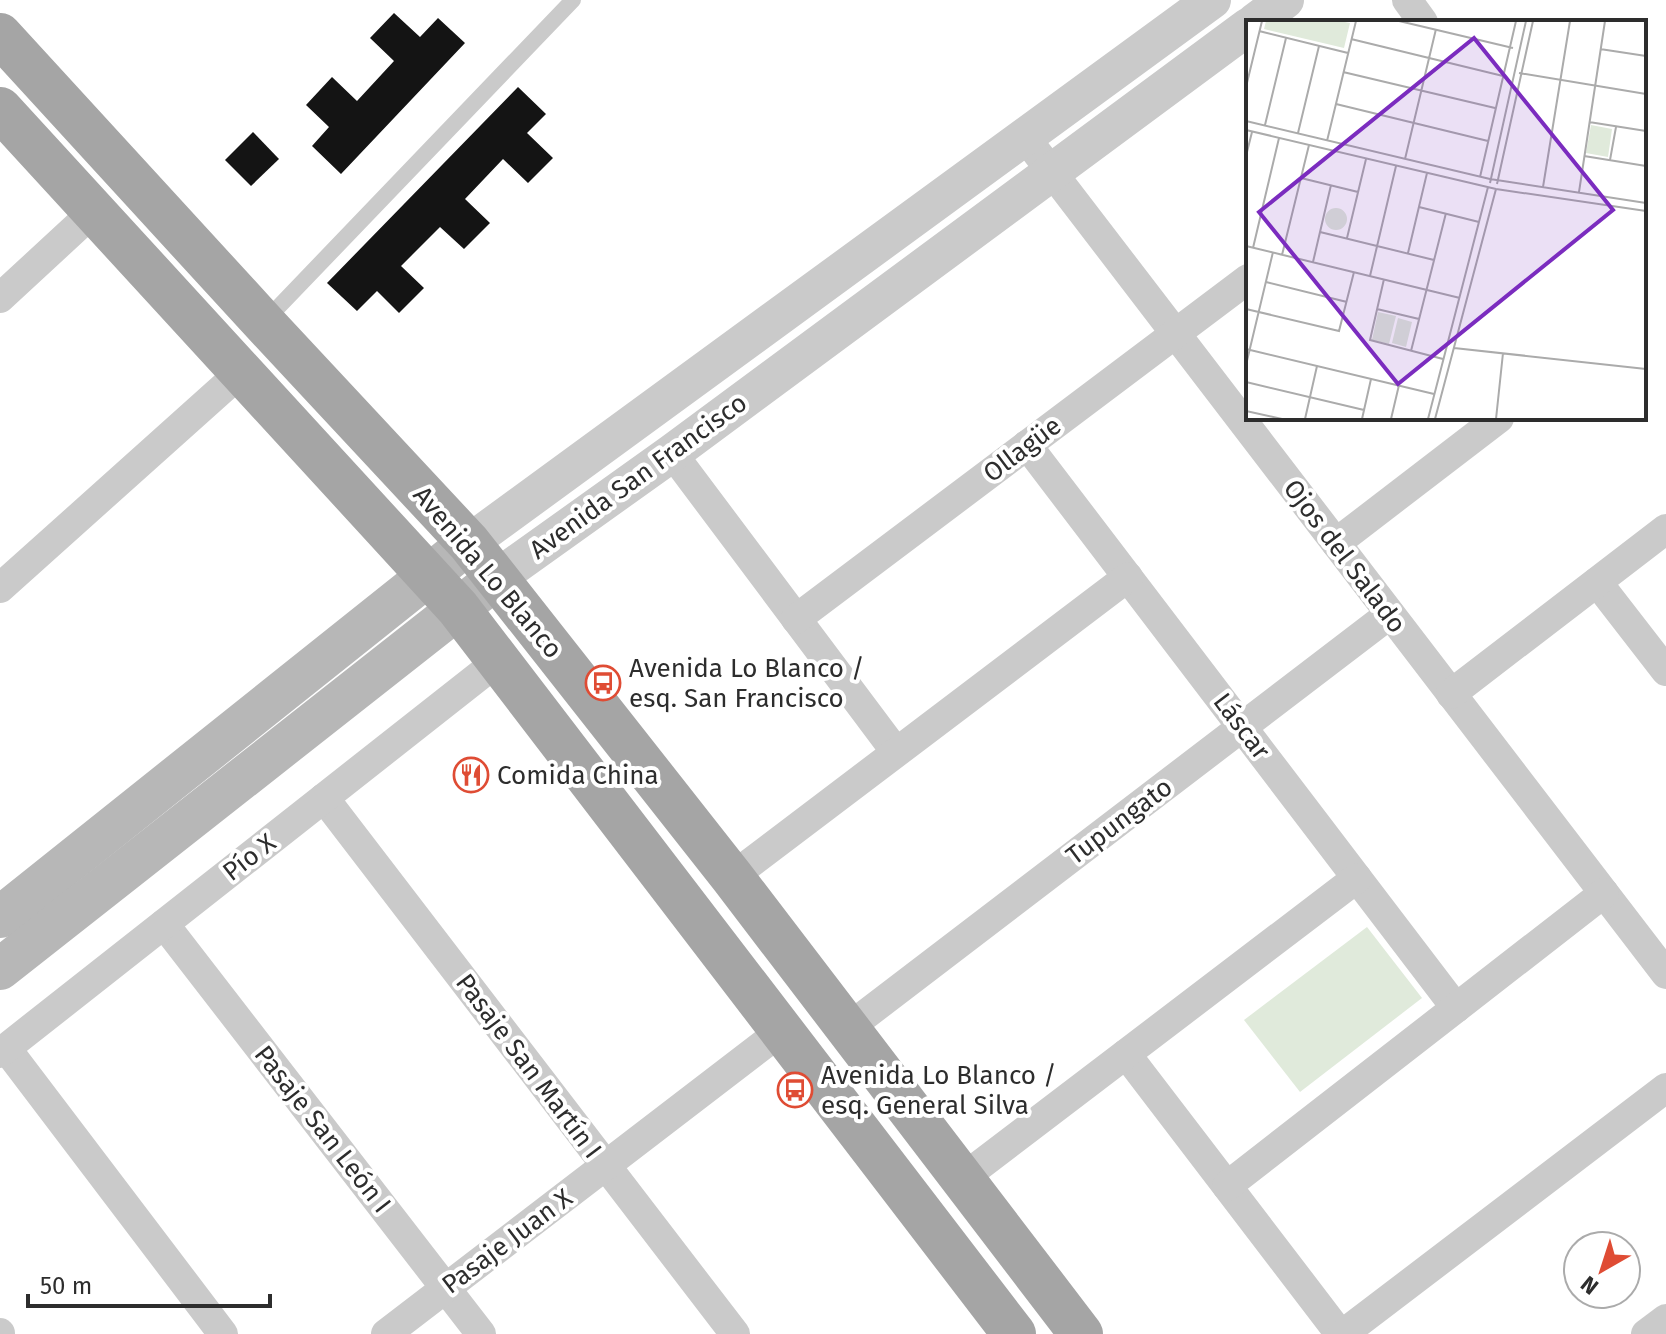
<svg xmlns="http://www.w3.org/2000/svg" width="1666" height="1334" viewBox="0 0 1666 1334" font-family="'Fira Sans',sans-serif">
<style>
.green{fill:#e0eadb}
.building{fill:#141414}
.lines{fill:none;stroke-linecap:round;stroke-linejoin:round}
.service{stroke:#cacaca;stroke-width:16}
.minor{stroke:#cacaca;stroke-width:30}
.tertiary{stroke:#cacaca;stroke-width:38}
.secondary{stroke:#b7b7b7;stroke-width:42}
.primary{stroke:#a5a5a5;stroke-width:44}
.labels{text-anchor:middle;stroke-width:8;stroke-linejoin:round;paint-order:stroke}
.street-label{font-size:26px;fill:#2d2d2d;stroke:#fff}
.poi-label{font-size:26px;fill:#2d2d2d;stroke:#fff;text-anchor:start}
.inset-road{fill:none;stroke:#ababab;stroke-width:2}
.view{fill:#7b2cbf;fill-opacity:0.15;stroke:#7b2cbf;stroke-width:4}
.inset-edge{fill:none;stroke:#2d2d2d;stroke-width:4}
</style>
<rect width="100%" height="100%" fill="#fff"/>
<!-- green -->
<polygon class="green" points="1367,927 1422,998 1300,1092 1244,1020"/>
<!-- building -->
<g class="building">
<polygon points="394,13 420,37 438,18 465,43 341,174 312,146 329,127 306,105 332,77 357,101 394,61 370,38"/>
<polygon points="518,87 546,114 527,133 553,158 528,183 503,159 465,199 490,223 464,249 440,227 401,266 424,288 399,313 377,291 357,311 327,283"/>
<polygon points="253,132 279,159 251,186 225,160"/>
</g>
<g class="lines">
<!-- service -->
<polyline class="service" points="264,322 573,0"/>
<!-- minor -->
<g class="minor">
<polyline points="1407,0 1423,22"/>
<polyline points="1025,137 1666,974"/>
<polyline points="0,298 93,212"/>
<polyline points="1027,445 1456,1008"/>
<polyline points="672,453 896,752"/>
<polyline points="1336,543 1499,418"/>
<polyline points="1597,582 1666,671"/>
<polyline points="0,588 241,372"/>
<polyline points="796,619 1248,279"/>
<polyline points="1451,694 1666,529"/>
<polyline points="324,798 735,1334"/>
<polyline points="732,877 1128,577"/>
<polyline points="164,924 481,1334"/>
<polyline points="848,1028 1390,614"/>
<polyline points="6,1048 223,1334"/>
<polyline points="0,1053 498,661"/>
<polyline points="1126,1054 1340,1334"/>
<polyline points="963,1178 1357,878"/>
<polyline points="1227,1186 1604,893"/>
<polyline points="0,1333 0,1334"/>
<polyline points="386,1334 781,1031"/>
<polyline points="1343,1334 1666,1088"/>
<polyline points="1646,1334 1666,1319"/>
</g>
<!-- tertiary -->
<g class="tertiary">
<polyline points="1255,22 1285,0"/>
<polyline points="469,543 1212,0"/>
<polyline points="497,578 672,453 1248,27"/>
</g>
<!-- secondary -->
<g class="secondary">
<polyline points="0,917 469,543"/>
<polyline points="0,969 497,578"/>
</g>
<!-- primary -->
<g class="primary">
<polyline points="0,35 263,322 469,543 732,877 1081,1334"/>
<polyline points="0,109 458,608 1014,1334"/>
</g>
</g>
<!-- icons -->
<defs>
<g id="bus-ring" transform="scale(1.8)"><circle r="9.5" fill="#fff" stroke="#df4c34" stroke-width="1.5"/><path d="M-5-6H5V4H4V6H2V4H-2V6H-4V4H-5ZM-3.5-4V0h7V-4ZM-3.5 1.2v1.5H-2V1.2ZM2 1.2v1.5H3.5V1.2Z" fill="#df4c34"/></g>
<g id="restaurant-ring" transform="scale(1.8)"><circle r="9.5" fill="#fff" stroke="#df4c34" stroke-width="1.5"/><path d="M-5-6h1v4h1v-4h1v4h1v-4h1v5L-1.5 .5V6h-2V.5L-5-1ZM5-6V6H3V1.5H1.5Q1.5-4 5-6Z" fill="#df4c34"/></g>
</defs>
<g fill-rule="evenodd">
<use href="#bus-ring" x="603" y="683"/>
<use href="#restaurant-ring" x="471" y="775"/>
<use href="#bus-ring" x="795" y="1090"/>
</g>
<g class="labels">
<!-- street labels -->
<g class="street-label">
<text transform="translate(1022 449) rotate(-37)" y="9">Ollagüe</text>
<text transform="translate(638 476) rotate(-36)" y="9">Avenida San Francisco</text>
<text transform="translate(1345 556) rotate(53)" y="9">Ojos del Salado</text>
<text transform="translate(488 572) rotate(50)" y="9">Avenida Lo Blanco</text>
<text transform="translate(1242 726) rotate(53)" y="9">Láscar</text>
<text transform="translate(1119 821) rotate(-37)" y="9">Tupungato</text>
<text transform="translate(249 857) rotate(-38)" y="9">Pío X</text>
<text transform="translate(529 1066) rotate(53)" y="9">Pasaje San Martín I</text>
<text transform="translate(323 1129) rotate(52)" y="9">Pasaje San León I</text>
<text transform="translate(507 1241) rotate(-37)" y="9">Pasaje Juan X</text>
</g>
<!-- poi labels -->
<g class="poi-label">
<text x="629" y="677">Avenida Lo Blanco /<tspan x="629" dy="30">esq. San Francisco</tspan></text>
<text x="497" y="784">Comida China</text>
<text x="821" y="1084">Avenida Lo Blanco /<tspan x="821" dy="30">esq. General Silva</tspan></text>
</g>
</g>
<!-- overview -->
<g transform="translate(1246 20)">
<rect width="400" height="400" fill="#fff"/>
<path d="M20,1H94L104,3L98,28L18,9ZM345,105L366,109L362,137L340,133ZM79 199a11 11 0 1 1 22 0a11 11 0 1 1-22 0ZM132,292L150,296L143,324L126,320ZM152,298L166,302L160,327L146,323Z" fill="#e0eadb"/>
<path class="inset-road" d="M153,1L267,28M13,11L102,33M105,19L257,56M354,29L400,36M97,52L249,88M273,53L400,74M0,67L16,1M90,84L242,121M0,101L244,159L400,183M343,102L400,111M19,105L40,18M0,110L250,169L400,191M52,113L73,26M81,121L110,1M0,136L6,112M338,136L400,146M159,139L190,9M364,140L370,107M234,157L270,1M55,158L112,172M244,163L280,1M251,164L287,1M297,167L324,1M333,172L359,1M173,187L233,202M74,212L188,240M101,218L120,139M0,226L214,278M7,228L33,118M162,233L181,153M36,235L63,125M67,242L85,165M124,256L150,146M138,259L124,320L197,339M20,262L101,282M0,289L93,311L108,252M131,289L173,299M208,328L400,349M0,329L188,374M165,331L200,193M0,345L27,232M0,362L118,390M0,391L36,399M59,399L71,346M116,399L125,359M145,399L153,365M182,399L242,167M189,399L250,169M250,399L257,333"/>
<path class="view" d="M228,18L367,190L152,364L13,192Z"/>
<rect width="400" height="400" class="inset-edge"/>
</g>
<!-- north arrow -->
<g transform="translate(1602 1270) rotate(219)"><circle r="38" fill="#ffffff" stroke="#ababab" stroke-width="2"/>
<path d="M0-6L14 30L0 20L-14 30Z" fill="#df4c34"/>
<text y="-12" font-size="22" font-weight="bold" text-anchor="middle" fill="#2d2d2d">N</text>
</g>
<!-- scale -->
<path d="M28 1294v12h242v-12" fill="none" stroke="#2d2d2d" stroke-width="4"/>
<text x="40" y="1294" font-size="24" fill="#2d2d2d" stroke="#ffffff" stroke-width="6" paint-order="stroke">50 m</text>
</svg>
